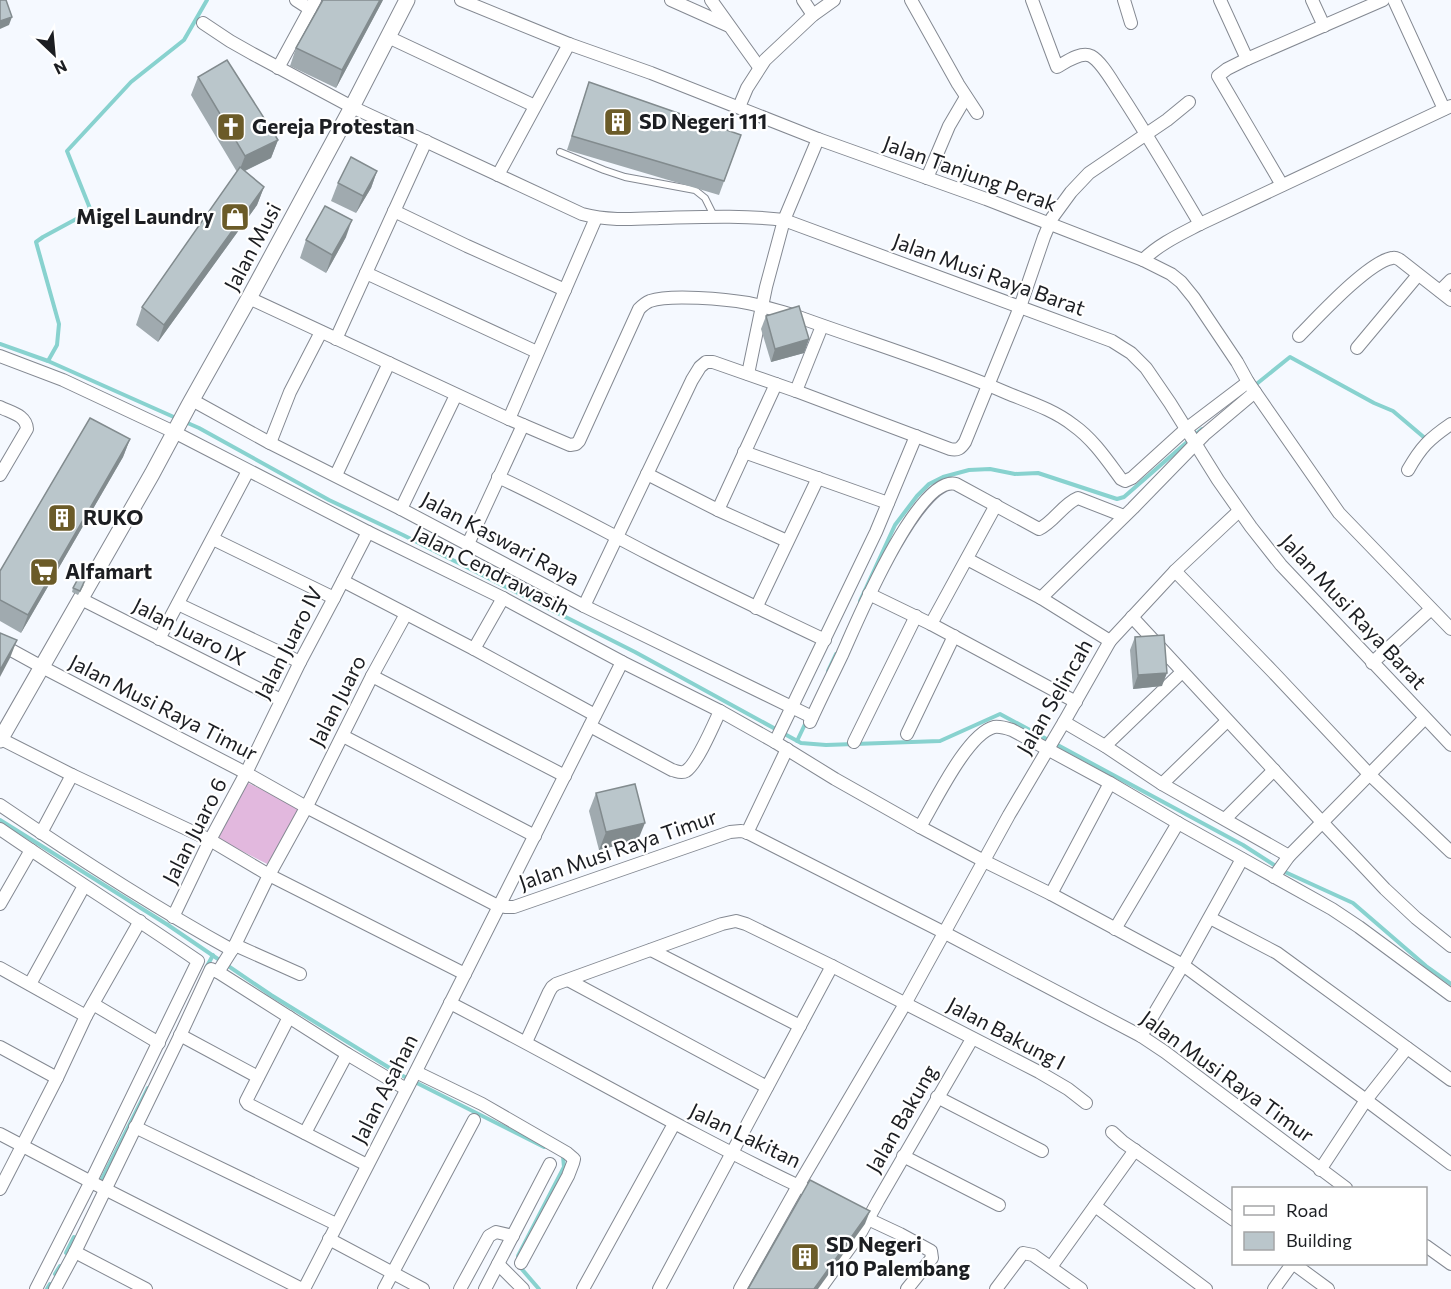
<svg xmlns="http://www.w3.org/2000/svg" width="1451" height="1289" viewBox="0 0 1451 1289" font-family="Commissioner,sans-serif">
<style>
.green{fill:#e2b8de}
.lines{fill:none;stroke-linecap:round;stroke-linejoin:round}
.stream{stroke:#88d2cf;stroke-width:4}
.service-casing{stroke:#848992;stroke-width:8}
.minor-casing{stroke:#848992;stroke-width:14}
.tertiary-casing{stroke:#848992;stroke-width:17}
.service{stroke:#fff;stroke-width:6}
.minor{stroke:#fff;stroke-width:12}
.tertiary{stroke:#fff;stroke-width:15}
.wall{fill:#a0aaaf}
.shaded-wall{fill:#828b8e}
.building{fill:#bac6cb;stroke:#828b8e;stroke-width:1.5}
.labels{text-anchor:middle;stroke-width:4.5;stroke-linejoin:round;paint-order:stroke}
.poi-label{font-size:21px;font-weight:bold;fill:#1c1e22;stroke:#fff;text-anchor:start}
.street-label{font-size:21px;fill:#1c1e22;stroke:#fff}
</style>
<rect width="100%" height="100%" fill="#f5f9ff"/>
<!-- green -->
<polygon class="green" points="246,782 299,807 271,866 218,839"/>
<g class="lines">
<!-- stream -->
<g class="stream">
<polyline points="0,344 48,361 176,418"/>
<polyline points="48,361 57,345 59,324 36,242 43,237 91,211 67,151 131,82 184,40 207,0"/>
<polyline points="1254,386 1290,357 1374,403 1393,411 1426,439"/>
<polyline points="183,421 199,428 329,500 403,535 635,652 801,743 826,745 940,741 1000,714 1243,845 1285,872 1353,903 1426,966 1451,984"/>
<polyline points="860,601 895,525 917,496 929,484 943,477 969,470 990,469 1015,474 1038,473 1117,499 1124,497 1202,429"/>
<polyline points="828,671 836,654"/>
<polyline points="797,741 807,720"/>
<polyline points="0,820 168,925 271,995 401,1075 544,1147"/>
<polyline points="206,968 213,955"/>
<polyline points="102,1179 148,1088"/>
<polyline points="66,1253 74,1237"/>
<polyline points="518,1256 564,1167 563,1156 562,1155"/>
<polyline points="520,1267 539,1289"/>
<polyline points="55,1274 60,1266"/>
<polyline points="47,1289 50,1284"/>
</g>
<!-- service casing -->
<g class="service-casing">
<polyline id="service" points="560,152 604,170 625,177 695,190 705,198 714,216"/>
</g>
<!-- minor casing -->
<g class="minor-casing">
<g id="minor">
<polyline points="296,0 310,9"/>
<polyline points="461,0 569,44 651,73 818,139 986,199 1143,260 1171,274 1181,282 1194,298 1237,362 1248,382 1339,513 1451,629"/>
<polyline points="671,0 727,25"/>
<polyline points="711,0 759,67"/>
<polyline points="803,0 813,15"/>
<polyline points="911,0 958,84 977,113"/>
<path d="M1032,0L1057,67C1066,62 1081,51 1091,56C1102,62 1113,83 1120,93C1148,136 1174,180 1200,224"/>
<polyline points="1124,0 1131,23"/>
<polyline points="1220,0 1247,59"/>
<polyline points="1312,0 1324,26"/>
<polyline points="1394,0 1444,109"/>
<path d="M203,23L230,41L253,54L352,107L582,214C608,221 634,219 660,218C701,217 743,215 784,220L1112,341L1131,353L1146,368L1170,403L1218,480L1251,527L1281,565L1451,745"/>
<polyline points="388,37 535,106"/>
<polyline points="278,68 315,0"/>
<polyline points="739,107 747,88 765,60 813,15 834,0"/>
<polyline points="498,175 569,44"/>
<polyline points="927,178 949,126 966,97"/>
<polyline points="1282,185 1218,76 1227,69 1247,59 1383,0"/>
<polyline points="394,211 467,246 565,290"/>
<path d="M1143,260C1159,244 1181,234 1200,224L1451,106"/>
<polyline points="366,273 537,352"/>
<polyline points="1440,291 1451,280"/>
<path d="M249,298L509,419L570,445L576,444L579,441L639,309C642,306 645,303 650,301C670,294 726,299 748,303C763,306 778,311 793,315C864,341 938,363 1007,393C1029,402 1054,410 1073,425C1093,439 1107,460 1121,479L1125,481L1132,478L1186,429L1248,382"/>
<path d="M1299,336C1317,318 1368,262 1392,258C1396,257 1396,258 1400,260L1451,300"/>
<polyline points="336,339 426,141"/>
<polyline points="1357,348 1418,275"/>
<polyline points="0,356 63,380 174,432 368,532 503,598 622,662 720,711 775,742 835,779 920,827 984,861 1051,894 1183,965 1366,1100 1451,1164"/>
<polyline points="748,374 766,287 784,220 818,139"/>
<polyline points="796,391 822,326"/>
<polyline points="192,400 270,443 401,509 584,606 812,717"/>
<path d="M0,407C12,413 26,415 27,429L0,475"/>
<polyline points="509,419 596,218"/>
<polyline points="270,443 290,392 321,332"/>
<polyline points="744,452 888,503"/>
<path d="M1408,470C1421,447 1429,439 1451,424"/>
<polyline points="647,474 718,510 787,541"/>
<polyline points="336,475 389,363"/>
<path d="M498,477C550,501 599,528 649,554C707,584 766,612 825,640"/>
<polyline points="401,509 456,395"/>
<polyline points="718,510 776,384"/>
<polyline points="213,539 334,598"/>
<polyline points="468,544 523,425"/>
<polyline points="967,559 1041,598 1110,641"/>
<polyline points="1175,571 1273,672 1370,775 1451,852"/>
<polyline points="343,581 474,649 595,715"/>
<polyline points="869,594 931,624 1076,702"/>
<polyline points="1041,598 1133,508 1204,435 1255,392"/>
<polyline points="81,599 281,700"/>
<polyline points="178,604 300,662"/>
<path d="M584,606L692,380L700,367L706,362H713L796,391L950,449C958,451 961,448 965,442L1020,307L1044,237L1052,218L1071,192L1089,173L1167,120L1189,102"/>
<polyline points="756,608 818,478"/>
<polyline points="1132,617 1322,822 1385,889 1416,918 1451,946"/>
<polyline points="931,624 996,505"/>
<polyline points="159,639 248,471"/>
<polyline points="0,644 42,667 246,773 310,809 496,905 505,907 514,907 730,832 741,831 746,832 945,933 1141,1036 1165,1052 1346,1188"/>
<polyline points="474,649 503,598"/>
<polyline points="1372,663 1431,609"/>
<polyline points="372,676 565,776"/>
<path d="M810,722C820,700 831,678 842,655C855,626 918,474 956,484L1039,529C1054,522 1063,504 1078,498L1124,516"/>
<polyline points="1064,722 1105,746 1162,784 1289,856"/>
<path d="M590,726L672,770C677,771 681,774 686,771C697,764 714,724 720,711"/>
<polyline points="907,734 954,636"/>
<polyline points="343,736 535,836"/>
<polyline points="1,739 72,775 210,840 269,875 465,974"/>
<polyline points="775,742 876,532 916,436"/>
<polyline points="854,742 916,616"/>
<polyline points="1105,746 1182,672"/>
<polyline points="1162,784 1227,721"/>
<path d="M0,805C75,856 152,906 232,950"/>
<polyline points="1225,819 1274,770"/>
<path d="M920,827C935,802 967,734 994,727C1000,726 1006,728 1012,730L1110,783L1178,823L1332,909L1359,927L1451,995"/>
<path d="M0,829C65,874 133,916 198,961L91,1181L36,1289"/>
<polyline points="41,833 72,775"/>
<polyline points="747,833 787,749"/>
<polyline points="1274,877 1289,856 1425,718"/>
<polyline points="1051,894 1110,783"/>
<polyline points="0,904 31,850"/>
<polyline points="173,917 210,840 246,773 300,662 334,598 368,532"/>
<polyline points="1210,918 1277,953 1451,1080"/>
<polyline points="1115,929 1178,823"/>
<polyline points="235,945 300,974"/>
<polyline points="651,950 800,1026"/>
<polyline points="0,968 86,1016"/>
<polyline points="218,972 235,945 269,875 307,806 372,676 406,614"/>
<polyline points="568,980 767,1087"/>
<polyline points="30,984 84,886"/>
<path d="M450,1003C569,1064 684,1132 805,1189"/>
<polyline points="93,1004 159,1043"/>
<polyline points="289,1017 246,1101 248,1104 367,1165"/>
<polyline points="180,1035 258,1077"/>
<polyline points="1141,1036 1183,965 1242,859"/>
<polyline points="526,1042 549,992 552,987 556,984 722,924 736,921 746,924 832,966 1039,1072 1068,1089 1086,1103"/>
<polyline points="0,1047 57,1078"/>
<polyline points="416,1072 482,1104 567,1153 574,1159 573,1163 568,1176 521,1263"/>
<polyline points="937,1097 1042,1151"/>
<polyline points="135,1127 336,1224"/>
<polyline points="1112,1132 1123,1142 1234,1220"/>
<polyline points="305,1133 347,1054"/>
<polyline points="0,1134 95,1184 302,1289"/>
<polyline points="903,1156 999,1205"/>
<polyline points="1320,1170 1366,1100 1407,1048"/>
<polyline points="0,1189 57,1078 86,1016 140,921"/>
<polyline points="1095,1206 1206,1289"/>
<polyline points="853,1212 900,1234 931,1251 932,1258 907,1289"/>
<polyline points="329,1239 423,1289"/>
<polyline points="1426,1246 1451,1264"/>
<polyline points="75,1252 146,1289"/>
<polyline points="498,1264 523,1289"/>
<polyline points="1294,1264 1328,1289"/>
<polyline points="1051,1267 1135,1150"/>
<polyline points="55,1289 75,1252 178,1040 211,969 218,972 347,1054 406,1089"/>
<polyline points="304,1289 413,1077 622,662"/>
<polyline points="384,1289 474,1120"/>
<polyline points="460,1289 489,1236 496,1232 513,1236"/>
<polyline points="485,1289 550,1164"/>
<polyline points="583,1289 674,1124"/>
<polyline points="659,1289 832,966"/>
<polyline points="740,1289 798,1186 905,1004 1009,815 1064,722 1110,641 1175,571 1239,511"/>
<polyline points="820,1289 861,1232 878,1201 972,1039"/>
<polyline points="996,1289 1023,1253 1033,1255 1081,1289"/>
<polyline points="1274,1289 1292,1264"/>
</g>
</g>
<!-- tertiary casing -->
<g class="tertiary-casing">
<polyline id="tertiary" points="0,740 152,474 189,405 249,298 352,107 407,0"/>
</g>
<!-- service -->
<use href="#service" class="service"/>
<!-- minor -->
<use href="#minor" class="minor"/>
<!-- tertiary -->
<use href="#tertiary" class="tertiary"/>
</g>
<!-- wall -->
<g class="wall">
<polygon points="383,0 336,88 290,66 296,48"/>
<polygon points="198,77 278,140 271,158 245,171 264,187 257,205 158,342 136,325 142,307 237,172 191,95"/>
<polygon points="589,82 741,135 719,195 567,150"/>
<polygon points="377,171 371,188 356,213 331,201 338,183"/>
<polygon points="346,237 326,273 300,258 306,240"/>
<polygon points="766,316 809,339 804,353 771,362 761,329"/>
<polygon points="130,439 123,457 21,633 0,621 0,571"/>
<polygon points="84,585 78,595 72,592 73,588"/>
<polygon points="1135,637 1162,686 1133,689 1130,650"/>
<polygon points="596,793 638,840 599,850 589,811"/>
</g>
<!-- shaded-wall -->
<g class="shaded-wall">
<polygon points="380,0 383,0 336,88 342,70"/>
<polygon points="12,17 9,25 0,29 0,21"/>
<polygon points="278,140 271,158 238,174 245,156"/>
<polygon points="377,171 371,188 356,213 363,196"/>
<polygon points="264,187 257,205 158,342 164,325"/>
<polygon points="352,220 346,237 326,273 332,255"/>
<polygon points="809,339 804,353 771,362 775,349"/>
<polygon points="130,439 123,457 21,633 28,615"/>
<polygon points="17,640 10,658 0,677 0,670"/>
<polygon points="1167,673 1162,686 1133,689 1138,675"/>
<polygon points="645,823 638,840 599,850 606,832"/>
<polygon points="870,1211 865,1224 818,1289 814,1289"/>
</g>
<!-- building -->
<g class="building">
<polygon points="0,0 6,0 12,17 0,21"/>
<polygon points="323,0 380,0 342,70 296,48"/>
<polygon points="227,60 278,140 245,156 198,77"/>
<polygon points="589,82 741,135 724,181 572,136"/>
<polygon points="351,157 377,171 363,196 338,183"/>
<polygon points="240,167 264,187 164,325 142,307"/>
<polygon points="325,206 352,220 332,255 306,240"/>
<polygon points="799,306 809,339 775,349 766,316"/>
<polygon points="90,418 130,439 28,615 0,600 0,571"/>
<polygon points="79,577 85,580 80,591 73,588"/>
<polygon points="0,633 17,640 0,670"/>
<polygon points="1164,635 1167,673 1138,675 1135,637"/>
<polygon points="635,784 645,823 606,832 596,793"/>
<polygon points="810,1180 870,1211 814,1289 748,1289"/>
</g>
<!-- icons -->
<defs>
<g id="building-square" transform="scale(1.5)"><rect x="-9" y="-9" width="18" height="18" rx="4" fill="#6b5b28" stroke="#fff"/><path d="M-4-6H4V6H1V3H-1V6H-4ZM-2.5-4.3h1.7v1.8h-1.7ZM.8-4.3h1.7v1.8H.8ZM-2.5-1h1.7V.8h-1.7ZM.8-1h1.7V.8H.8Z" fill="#fff"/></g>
<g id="church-square" transform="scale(1.5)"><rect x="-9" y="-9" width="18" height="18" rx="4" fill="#6b5b28" stroke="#fff"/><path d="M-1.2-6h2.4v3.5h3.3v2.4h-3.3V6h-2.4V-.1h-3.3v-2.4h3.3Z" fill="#fff"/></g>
<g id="shop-square" transform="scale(1.5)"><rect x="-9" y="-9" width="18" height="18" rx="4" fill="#6b5b28" stroke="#fff"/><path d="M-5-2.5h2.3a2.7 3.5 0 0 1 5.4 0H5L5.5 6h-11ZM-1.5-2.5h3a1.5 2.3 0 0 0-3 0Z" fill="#fff"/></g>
<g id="supermarket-square" transform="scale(1.5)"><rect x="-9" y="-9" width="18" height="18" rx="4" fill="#6b5b28" stroke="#fff"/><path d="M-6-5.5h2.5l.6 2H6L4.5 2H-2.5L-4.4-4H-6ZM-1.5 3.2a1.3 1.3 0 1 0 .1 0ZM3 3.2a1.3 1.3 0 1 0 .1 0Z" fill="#fff"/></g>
</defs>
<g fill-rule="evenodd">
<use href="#building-square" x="618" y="122"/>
<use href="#church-square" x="231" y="127"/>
<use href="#shop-square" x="235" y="217"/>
<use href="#building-square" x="62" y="518"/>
<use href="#supermarket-square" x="44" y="572"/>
<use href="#building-square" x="805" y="1257"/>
</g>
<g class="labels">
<!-- poi labels -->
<g class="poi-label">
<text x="639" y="129">SD Negeri 111</text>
<text x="252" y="134">Gereja Protestan</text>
<text x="214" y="224" text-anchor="end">Migel Laundry</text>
<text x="83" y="525">RUKO</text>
<text x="65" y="579">Alfamart</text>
<text x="826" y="1252">SD Negeri<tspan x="826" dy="24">110 Palembang</tspan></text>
</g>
<!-- street labels -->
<g class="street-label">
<text transform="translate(970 174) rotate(20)" y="7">Jalan Tanjung Perak</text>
<text transform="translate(253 247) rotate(-62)" y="7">Jalan Musi</text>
<text transform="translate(989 275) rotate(20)" y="7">Jalan Musi Raya Barat</text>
<text transform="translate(500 539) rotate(28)" y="7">Jalan Kaswari Raya</text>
<text transform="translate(491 571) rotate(27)" y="7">Jalan Cendrawasih</text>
<text transform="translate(1353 612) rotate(47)" y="7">Jalan Musi Raya Barat</text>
<text transform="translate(189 632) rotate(27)" y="7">Jalan Juaro IX</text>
<text transform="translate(289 643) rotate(-63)" y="7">Jalan Juaro IV</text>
<text transform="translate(1055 697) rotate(-60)" y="7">Jalan Selincah</text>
<text transform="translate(338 701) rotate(-63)" y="7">Jalan Juaro</text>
<text transform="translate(163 708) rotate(27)" y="7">Jalan Musi Raya Timur</text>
<text transform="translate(195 831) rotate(-63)" y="7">Jalan Juaro 6</text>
<text transform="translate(618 850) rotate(-19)" y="7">Jalan Musi Raya Timur</text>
<text transform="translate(1006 1034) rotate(28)" y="7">Jalan Bakung I</text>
<text transform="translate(1227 1077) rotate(36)" y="7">Jalan Musi Raya Timur</text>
<text transform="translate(385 1089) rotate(-63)" y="7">Jalan Asahan</text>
<text transform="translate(902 1119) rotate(-60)" y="7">Jalan Bakung</text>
<text transform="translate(745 1136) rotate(26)" y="7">Jalan Lakitan</text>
</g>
</g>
<!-- legend -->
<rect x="1232" y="1187" width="195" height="78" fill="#ffffff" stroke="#a4a5a7" stroke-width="1.5"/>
<rect x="1244" y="1206" width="30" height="9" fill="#ffffff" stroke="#a4a5a7" stroke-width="1.5"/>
<text x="1286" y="1217" font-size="18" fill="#1c1e22">Road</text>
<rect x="1244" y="1232" width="30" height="18" fill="#bac6cb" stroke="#a4a5a7" stroke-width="1.5"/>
<text x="1286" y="1247" font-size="18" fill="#1c1e22">Building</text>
<!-- north arrow -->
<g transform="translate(54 54) rotate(154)" stroke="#ffffff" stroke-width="4.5" paint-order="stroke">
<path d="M0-4.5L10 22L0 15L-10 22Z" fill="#1c1e22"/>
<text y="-9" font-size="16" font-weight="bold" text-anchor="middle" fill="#1c1e22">N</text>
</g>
</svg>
